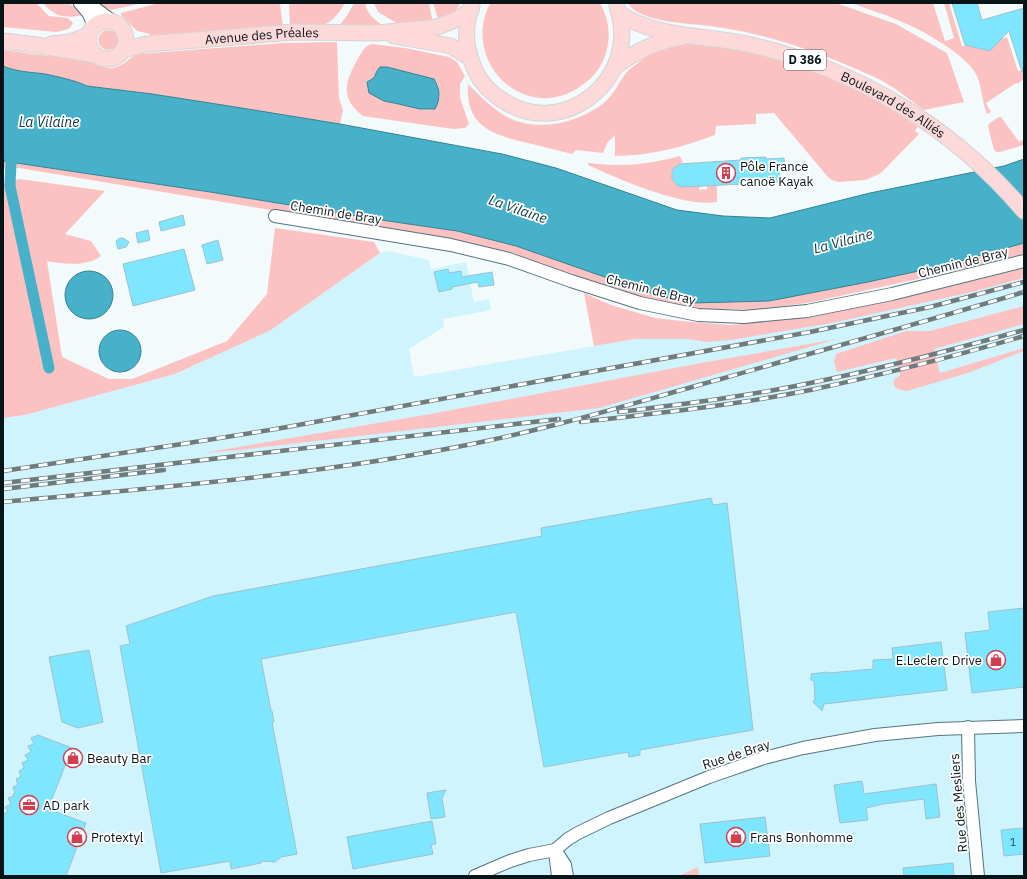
<svg xmlns="http://www.w3.org/2000/svg" width="1027" height="879" viewBox="0 0 1027 879" font-family="'IBM Plex Sans',sans-serif">
<style>
.built{fill:#cff4fe}
.green{fill:#fcc2c2;fill-rule:evenodd}
.water{fill:#46b1c8;stroke:#338293}
.lines{fill:none;stroke-linecap:round;stroke-linejoin:round}
.canal{stroke:#46b1c8;stroke-width:11}
.building{fill:#7fe6ff;stroke:#9dc1cb}
.minor-casing{stroke:#53757e;stroke-width:14}
.major-casing{stroke:#d2d5d5;stroke-width:17}
.minor{stroke:#fff;stroke-width:12}
.major{stroke:#fdd9da;stroke-width:15}
.rail-casing{stroke:#707b7e;stroke-width:4.5}
.rail{stroke:#fff;stroke-width:3;stroke-dasharray:9;stroke-linecap:butt}
.labels{text-anchor:middle;stroke-width:3.5;stroke-linejoin:round;paint-order:stroke}
.number-label{font-size:11px;fill:#254952}
.shield{fill:#fff;stroke:#515b5d;stroke-width:1}
.shield-label{font-size:12px;font-weight:bold;fill:#071518}
.street-label{font-size:13px;fill:#071518;stroke:#fff}
.poi-label{font-size:13px;fill:#071518;stroke:#fff;text-anchor:start}
.water-label{font-size:14px;font-style:italic;fill:#073943;stroke:#fff}
</style>
<rect width="100%" height="100%" fill="#f3fafc"/>
<!-- built -->
<polygon class="built" points="388,251 429,260 431,269 466,262 474,302 489,299 491,310 443,319 444,327 409,349 414,377 635,339 687,339 731,329 839,317 1024,274 1024,876 3,876 3,418 25,415 175,374 271,330 380,253"/>
<!-- green -->
<g class="green">
<polygon points="3,3 36,3 49,16 68,18 73,23 69,29 56,32 3,27"/>
<path d="M43,3C62,3 70,0 85,14C76,18 61,18 53,12C49,10 46,6 43,3Z"/>
<polygon points="95,3 142,3 111,10"/>
<polygon points="159,3 276,3 280,4 283,26 150,37 150,34 137,31 121,15 121,13"/>
<path d="M290,3H345C329,31 319,26 290,26L289,6Z"/>
<path d="M354,3H365C367,14 374,19 382,25L339,26L348,14Z"/>
<polygon points="374,3 429,3 433,23 398,24 378,12"/>
<polygon points="433,3 461,3 455,11 439,19 437,16"/>
<path d="M490,3H600C609,19 611,36 606,53C602,67 593,78 581,86C526,125 460,63 490,3Z"/>
<path d="M628,3H836L896,24L947,53L964,102L924,110C912,102 901,92 889,85C879,78 867,74 856,69C811,49 765,34 717,27C694,23 640,24 628,3Z"/>
<path d="M851,3H933L945,41L954,38L944,3H949L962,46H967L988,41L989,43L1007,37L1018,71L1024,70V79L1017,84L1016,83L986,103L991,112L987,114C982,102 982,88 977,76C968,55 920,29 900,21C884,14 867,9 851,3Z"/>
<circle cx="108" cy="40" r="10"/>
<path d="M337,42L339,98L343,110L340,124L152,94L87,86C74,80 59,77 45,74C31,72 16,72 3,66V50L88,61C97,65 110,71 119,66C126,63 130,57 138,54L282,43Z"/>
<path d="M696,42C755,52 815,67 869,95C886,104 902,115 918,125L915,131L919,134L881,173L866,180L838,182L832,180L828,177L774,113L756,114V124L716,126L715,135C684,147 649,156 615,156V135L607,143L603,153L576,150L572,154C558,150 543,147 528,143C493,135 465,127 468,84C479,95 490,106 502,114C533,134 578,124 605,102C614,94 619,82 626,73C629,69 634,66 638,63C660,46 668,44 696,42Z"/>
<path d="M372,44L405,48L449,57L457,62L465,76L460,84V98L469,124L465,128L453,129L363,116C335,95 349,74 363,50L367,46ZM380,67H387L434,79L438,85L440,97L430,110L420,109L384,101L369,93L367,82C379,76 373,74 380,67Z"/>
<polygon points="999,117 1001,117 1019,142 1024,139 1024,145 1000,152 997,152 994,150 988,126 990,123"/>
<path d="M680,156L683,163C671,165 667,182 680,186C685,188 693,187 699,186V190L707,189V186H717V202C685,208 618,179 588,165V163C623,167 645,165 680,156Z"/>
<polygon points="3,161 210,192 388,221 457,231 516,246 656,295 692,303 946,265 1024,243 1024,254 932,276 812,302 760,310 711,309 685,308 643,297 562,271 513,253 456,241 19,168 3,169"/>
<path d="M20,179L105,191L65,234L91,241L101,256C87,267 64,264 47,261L62,357L109,379H132L227,341L267,294L275,228L374,242L380,253L271,330L175,374L25,415L3,418V183Z"/>
<polygon points="1024,268 1024,278 972,292 832,323 731,340 707,342 687,339 635,339 594,346 584,293 611,305 655,318 691,322 732,325 785,319 864,306"/>
<path d="M1024,306V324L934,349L940,373L1024,348V351L968,373L907,391C899,390 892,389 894,380L900,375L896,358L837,372L834,362L836,354L906,331H930Z"/>
<polygon points="837,339 599,408 240,450 203,453 436,413 701,363"/>
<polygon points="698,867 699,876 679,876"/>
</g>
<!-- water -->
<g class="water">
<path d="M3,66C16,72 31,72 45,74C59,77 74,80 87,86L152,94L229,106L340,124L502,154L556,168L677,210L723,216L770,218L870,193L1004,166L1024,159V243L946,265L868,282L769,301L692,303L656,295L516,246L457,231L388,221L210,192L3,161Z"/>
<path d="M380,67H387L434,79C440,89 441,98 435,109H420L394,103L384,101L369,93L367,82C379,76 373,74 380,67Z"/>
<circle cx="89" cy="295" r="24"/>
<circle cx="120" cy="351" r="21"/>
</g>
<g class="lines">
<!-- canal -->
<polyline class="canal" points="11,162 10,186 49,368"/>
</g>
<!-- building -->
<g class="building">
<polygon points="952,3 977,3 982,20 1024,8 1024,72 1022,72 1009,31 990,51 965,45"/>
<polygon points="766,157 766,159 784,158 785,169 779,170 780,182 767,183 767,185 743,186 743,184 684,187 678,186 672,179 672,171 674,168 680,164 741,160 741,158"/>
<polygon points="183,215 185,225 161,231 159,222"/>
<polygon points="148,230 150,240 138,243 136,233"/>
<polygon points="120,238 123,238 129,242 126,247 118,249 116,241"/>
<polygon points="218,240 223,260 207,264 202,245"/>
<polygon points="184,249 195,290 133,306 123,264"/>
<polygon points="448,269 449,273 461,271 462,277 492,272 494,285 479,287 478,282 452,287 452,289 439,292 434,272"/>
<polygon points="711,498 713,505 727,503 753,730 640,750 640,755 629,757 628,752 544,767 516,612 261,659 271,711 272,711 274,722 272,722 297,854 281,857 275,862 261,861 261,863 231,869 230,861 161,873 120,646 130,644 126,626 213,596 542,536 541,528"/>
<polygon points="1024,608 1024,687 972,693 965,633 990,630 988,612"/>
<polygon points="941,642 947,690 824,704 822,711 813,702 815,699 814,681 811,680 811,674 828,672 829,673 873,669 873,660 893,659 892,648"/>
<polygon points="89,650 103,722 78,728 62,722 49,657"/>
<polygon points="38,735 72,748 48,809 86,823 66,876 3,876 3,814 8,812 5,807 11,804 8,798 14,796 13,794 15,793 13,787 18,785 16,779 21,777 19,771 24,768 22,763 28,760 25,755 31,752 28,746 34,744 31,738"/>
<polygon points="862,781 864,794 936,784 940,817 926,819 924,799 883,804 866,808 868,820 840,823 834,785"/>
<polygon points="446,790 442,798 445,817 431,819 427,793"/>
<polygon points="765,817 770,856 705,863 700,824"/>
<polygon points="432,821 436,844 431,845 433,854 353,869 347,837"/>
<polygon points="1024,828 1024,854 1004,856 1001,830"/>
<polygon points="953,863 954,876 904,876 903,868"/>
</g>
<g class="lines">
<!-- minor casing -->
<g class="minor-casing">
<g id="minor">
<polyline points="80,3 96,9 115,23"/>
<polyline points="80,3 89,14 94,27"/>
<polyline points="275,216 451,245 509,259 571,281 640,303 698,315 744,317 807,311 892,294 1024,261"/>
<polyline points="968,727 969,781 978,876"/>
<polyline points="555,850 565,865 567,876"/>
<polyline points="555,852 558,876"/>
<polyline points="475,876 510,861 529,855 555,850 568,839 578,833 609,818 709,777 764,758 803,748 875,735 938,729 1024,726"/>
</g>
</g>
<!-- major casing -->
<g class="major-casing">
<g id="major">
<path d="M472,6C465,24 465,44 472,62C477,78 488,91 502,100C564,142 642,77 617,7"/>
<path id="s1" d="M619,13C655,38 705,35 747,44C855,68 952,126 1024,211"/>
<circle cx="107" cy="40" r="19"/>
<polyline points="394,36 451,46 469,57"/>
<polyline points="3,41 36,45 95,55"/>
<polyline points="51,44 70,42 89,35"/>
<path id="s2" d="M123,50L147,44L294,32L378,33L437,27L455,20L471,10"/>
<path d="M616,66C636,51 657,41 682,37"/>
</g>
</g>
<!-- minor -->
<use href="#minor" class="minor"/>
<!-- major -->
<use href="#major" class="major"/>
<!-- rail casing -->
<g class="rail-casing">
<g id="rail">
<path d="M619,412C684,404 750,396 815,382C885,368 955,349 1024,330"/>
<path d="M581,422C659,413 738,405 815,389C886,374 955,356 1024,336"/>
<polyline points="3,471 182,444 276,429 810,332 930,307 1024,282"/>
<polyline points="3,483 559,419"/>
<polyline points="3,489 164,470"/>
<path d="M3,502C162,487 321,475 477,443C560,426 640,401 721,379C822,350 924,322 1024,292"/>
</g>
</g>
<!-- rail -->
<use href="#rail" class="rail"/>
</g>
<!-- icons -->
<defs>
<g id="building-ring" transform="scale(1)"><circle r="9.5" fill="#fff" stroke="#cf3f50" stroke-width="1.5"/><path d="M-4-6H4V6H1V3H-1V6H-4ZM-2.5-4.3h1.7v1.8h-1.7ZM.8-4.3h1.7v1.8H.8ZM-2.5-1h1.7V.8h-1.7ZM.8-1h1.7V.8H.8Z" fill="#cf3f50"/></g>
<g id="shop-ring" transform="scale(1)"><circle r="9.5" fill="#fff" stroke="#cf3f50" stroke-width="1.5"/><path d="M-5-2.5h2.3a2.7 3.5 0 0 1 5.4 0H5L5.5 6h-11ZM-1.5-2.5h3a1.5 2.3 0 0 0-3 0Z" fill="#cf3f50"/></g>
<g id="office-ring" transform="scale(1)"><circle r="9.5" fill="#fff" stroke="#cf3f50" stroke-width="1.5"/><path d="M-6-3h4V-5.5h4V-3h4V5H-6ZM-1-4.5V-3h2v-1.5ZM-6 0V1H6V0Z" fill="#cf3f50"/></g>
</defs>
<g fill-rule="evenodd">
<use href="#building-ring" x="726" y="173"/>
<use href="#shop-ring" x="996" y="660"/>
<use href="#shop-ring" x="73" y="758"/>
<use href="#office-ring" x="29" y="805"/>
<use href="#shop-ring" x="77" y="837"/>
<use href="#shop-ring" x="736" y="837"/>
</g>
<g class="labels">
<!-- number labels -->
<g class="number-label">
<text x="1013" y="846">1</text>
</g>
<!-- shield labels -->
<rect class="shield" x="784" y="50" width="42" height="20" rx="3"/>
<g class="shield-label">
<text x="805" y="64">D 386</text>
</g>
<!-- street labels -->
<g class="street-label">
<text dy="5" stroke="none"><textPath href="#s2" startOffset="140">Avenue des Préales</textPath></text>
<text dy="5" stroke="none"><textPath href="#s1" startOffset="292">Boulevard des Alliés</textPath></text>
<text transform="translate(336 212) rotate(9)" y="5">Chemin de Bray</text>
<text transform="translate(963 262) rotate(-14)" y="5">Chemin de Bray</text>
<text transform="translate(651 289) rotate(14)" y="5">Chemin de Bray</text>
<text transform="translate(736 754) rotate(-18)" y="5">Rue de Bray</text>
<text transform="translate(958 803) rotate(-95)" y="5">Rue des Mesliers</text>
</g>
<!-- poi labels -->
<g class="poi-label">
<text x="740" y="171">Pôle France<tspan x="740" dy="15">canoë Kayak</tspan></text>
<text x="982" y="665" text-anchor="end">E.Leclerc Drive</text>
<text x="87" y="763">Beauty Bar</text>
<text x="43" y="810">AD park</text>
<text x="91" y="842">Protextyl</text>
<text x="750" y="842">Frans Bonhomme</text>
</g>
<!-- water labels -->
<g class="water-label">
<text x="49" y="127">La Vilaine</text>
<text transform="translate(518 209) rotate(19)" y="5">La Vilaine</text>
<text transform="translate(843 241) rotate(-15)" y="5">La Vilaine</text>
</g>
</g>
<!-- border -->
<rect width="1027" height="879" fill="none" stroke="#071518" stroke-width="8"/>
</svg>
